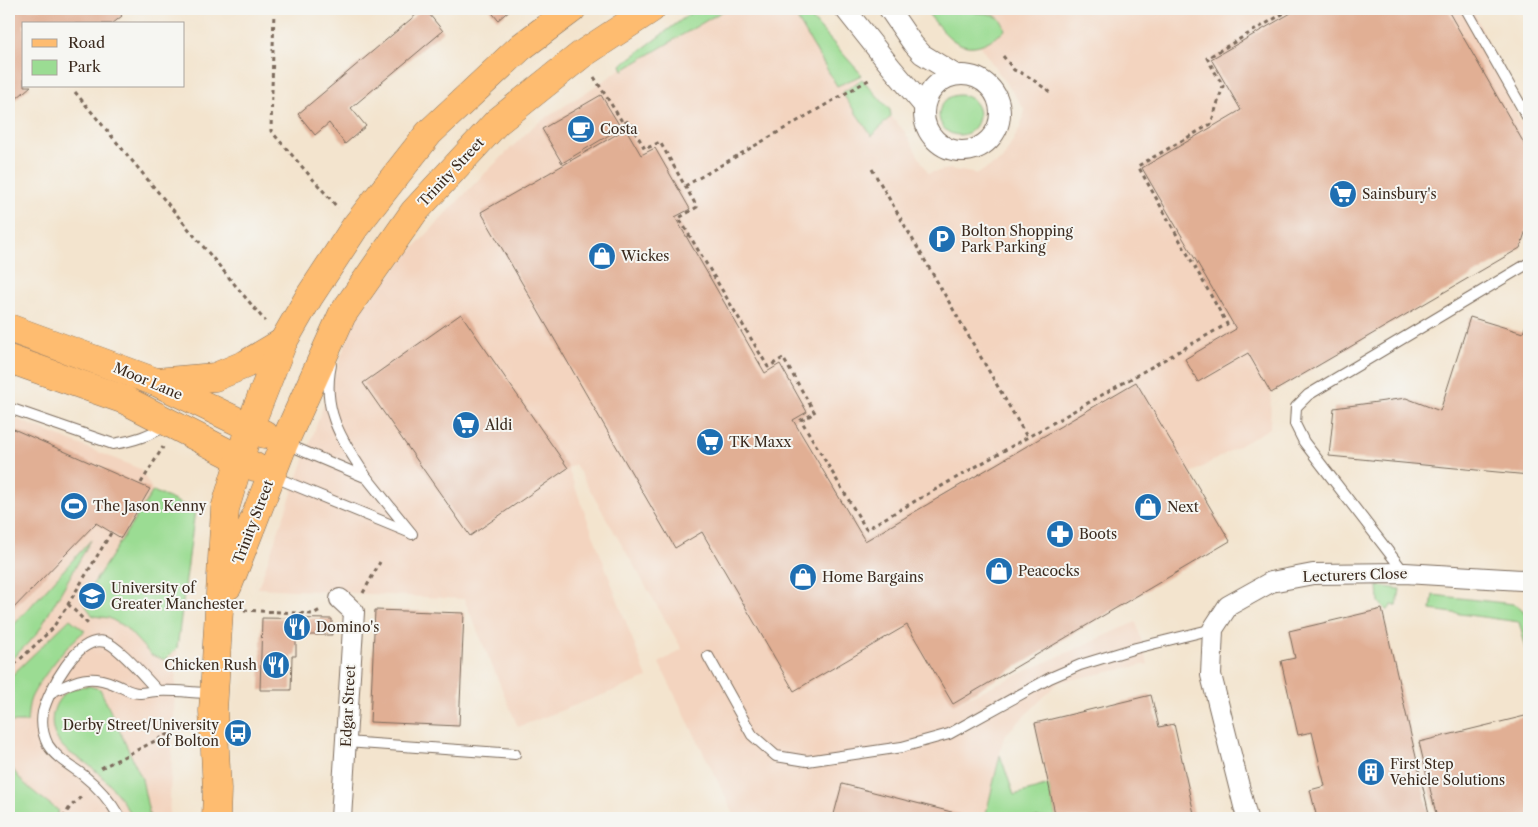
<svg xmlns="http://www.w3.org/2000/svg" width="1538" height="827" viewBox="0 0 1538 827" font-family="'Libre Caslon Text',serif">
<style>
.built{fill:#f3d4bf}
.green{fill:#9bdc93;stroke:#6b8358}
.building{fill:#e1af94}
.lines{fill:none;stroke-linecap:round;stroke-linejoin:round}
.service-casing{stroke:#7b6b5c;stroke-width:12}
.minor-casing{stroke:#7b6b5c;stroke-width:22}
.primary-casing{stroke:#7b6b5c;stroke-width:29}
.path{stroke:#7b6b5c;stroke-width:3;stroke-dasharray:4 4;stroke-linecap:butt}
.service{stroke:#fff;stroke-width:10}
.minor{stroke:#fff;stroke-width:20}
.primary{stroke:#febc70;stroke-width:28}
.labels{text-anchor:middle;stroke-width:4;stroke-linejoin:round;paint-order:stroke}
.poi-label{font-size:14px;fill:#3b2a1e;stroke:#f6f6f2;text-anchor:start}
.street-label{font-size:14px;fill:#3b2a1e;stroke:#f6f6f2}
</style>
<rect width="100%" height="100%" fill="#f6f6f2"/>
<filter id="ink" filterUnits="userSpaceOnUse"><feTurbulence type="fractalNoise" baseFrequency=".02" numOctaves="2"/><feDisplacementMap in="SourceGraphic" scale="10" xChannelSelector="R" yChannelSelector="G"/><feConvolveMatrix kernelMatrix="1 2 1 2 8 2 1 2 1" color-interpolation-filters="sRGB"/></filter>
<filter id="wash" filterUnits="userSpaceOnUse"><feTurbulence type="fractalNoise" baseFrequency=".0096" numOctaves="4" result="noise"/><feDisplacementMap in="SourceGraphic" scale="20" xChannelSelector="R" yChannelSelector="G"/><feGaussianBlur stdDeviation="1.12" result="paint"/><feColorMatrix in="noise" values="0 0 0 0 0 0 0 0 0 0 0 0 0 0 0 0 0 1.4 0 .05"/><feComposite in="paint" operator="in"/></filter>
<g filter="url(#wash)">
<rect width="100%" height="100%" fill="#f3e4ce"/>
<!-- built -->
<g class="built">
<polygon points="702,9 790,10 812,28 905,132 928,173 950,169 977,174 1002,160 1020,128 1025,110 980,46 969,47 958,44 950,38 924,9 1473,9 1529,143 1529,221 1520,248 1271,392 1270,428 1190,474 1230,541 959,701 1136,622 1148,664 1059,682 1004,736 985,818 736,818 659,663 682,649 575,464 568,468 647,678 518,727 464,599 258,588 356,315 412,250 476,182 535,125 608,78"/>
<polygon points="9,416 140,469 165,511 177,648 169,818 9,818"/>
</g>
<!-- green -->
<g class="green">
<polygon points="696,9 726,9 623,70 621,65"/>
<polygon points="799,9 803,9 862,75 837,86 796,17"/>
<path d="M924,9H973L976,13C989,13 1002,14 1005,30C1001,35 995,37 989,41C958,58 943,30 924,9Z"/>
<polygon points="862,79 890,110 891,116 872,136 842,93"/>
<circle cx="959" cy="115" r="20"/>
<polygon points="153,491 195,510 177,648 165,660 151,655 125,627 109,618 93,616 82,601"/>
<polygon points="91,540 37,634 9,662 9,630"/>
<polygon points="1378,586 1400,589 1397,606 1392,605 1387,611 1379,602"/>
<polygon points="1433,595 1513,604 1523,610 1529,621 1529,659 1519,622 1431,610"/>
<path d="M70,619L85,631C68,643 40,679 31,698C28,705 28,714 27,722H9V678Z"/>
<path d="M89,686L100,689L142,779L150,818H132C121,796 106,778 86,763C75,756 64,751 57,739C48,724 52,702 67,692C74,688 81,686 89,686Z"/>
<polygon points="1000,755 1014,795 1049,785 1056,818 985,818"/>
<path d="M9,762C19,784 40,796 59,811L55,818H9Z"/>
</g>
<g id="blocks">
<!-- building -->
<g class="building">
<polygon points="9,9 116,9 122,16 112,24 24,24 24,86 31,86 9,105"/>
<polygon points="423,9 436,9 429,14 443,31 351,108 366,126 345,144 329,123 315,135 298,114"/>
<polygon points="489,9 511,9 498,20"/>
<polygon points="1298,9 1447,9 1529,152 1529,221 1520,248 1271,393 1248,353 1198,382 1185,359 1236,329 1142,168 1241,110 1211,59"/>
<polygon points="601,95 621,128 562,163 542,129"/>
<polygon points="626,129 641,155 655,148 690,209 675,217 765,373 780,364 807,412 793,420 865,541 1136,382 1230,541 953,704 907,625 794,691 702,532 675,548 481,212"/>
<polygon points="461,314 568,468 470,536 363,383"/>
<polygon points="1529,316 1529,475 1329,456 1334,408 1406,398 1440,411 1470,317 1523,333"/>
<polygon points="9,427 150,489 121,538 96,523 9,613"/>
<polygon points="1382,609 1430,818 1317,818 1310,790 1325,786 1312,732 1298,735 1281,661 1295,658 1289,631"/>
<polygon points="375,610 464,613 459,726 370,722"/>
<polygon points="262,618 332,619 332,635 299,635 299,639 296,639 296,656 292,656 291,690 260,690"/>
<polygon points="1151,695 1159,727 1174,724 1195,818 1056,818 1035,723"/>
<polygon points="1529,715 1529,818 1437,818 1419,742"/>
<polygon points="842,784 975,818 833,818"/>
</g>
</g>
</g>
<g filter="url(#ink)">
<use href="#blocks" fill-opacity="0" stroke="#7b6b5c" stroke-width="1"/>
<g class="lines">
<!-- service casing -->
<g class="service-casing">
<g id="service">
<polyline points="1466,9 1529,120"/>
<path d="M331,365C321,412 343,441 367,478"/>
<path d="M9,408L113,444C135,441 149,435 168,425"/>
<polyline points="284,443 367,478 412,534"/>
<polyline points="272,476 411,533"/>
<polyline points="1404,572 1304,442 1295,424 1296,407 1308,395 1529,263"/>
<polyline points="708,656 752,735 776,756 807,761 902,747 949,734 1050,678 1080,665 1136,648 1213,629"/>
<path d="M52,692C75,681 89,673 114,684C123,687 129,693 139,693C145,693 152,691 158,691C176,690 195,693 212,693"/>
<polyline points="346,742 515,754"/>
<path d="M120,818C111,802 97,786 83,775C71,766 56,758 48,745C43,735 41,723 43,712C49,690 77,635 105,642C118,645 147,680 158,691"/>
</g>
</g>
<!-- minor casing -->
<g class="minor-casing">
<g id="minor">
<polyline points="845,9 891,67 924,106"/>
<polyline points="889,9 913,44 922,54 956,75"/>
<circle cx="962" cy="113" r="38"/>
<polyline points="340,599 354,612 341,818"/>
<polyline points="1247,818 1211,675 1213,629 1228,606 1271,582 1313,574 1405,573 1521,580 1529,579"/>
</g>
</g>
<!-- primary casing -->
<g class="primary-casing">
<g id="primary">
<polyline points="9,328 156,382 264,434"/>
<polyline points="9,359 125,400 255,467"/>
<polyline points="156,382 215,377 246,364 283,342"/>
<polyline points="228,586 284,443 342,315 414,212 497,122 581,55 651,9"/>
<polyline points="216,818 217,790 213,711 225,509 249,428 283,342 309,297 355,227 429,133 521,47 572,9"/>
</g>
</g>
<!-- path -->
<g class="path">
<polyline points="274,9 271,131 338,208"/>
<polyline points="1003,56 1014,70 1026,75 1053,94"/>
<polyline points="594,77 623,123 629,121 645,149 660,142 697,207 679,218 768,367 783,358 815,413 801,420 866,529 1227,324 1138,166 1211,124 1223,86 1207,58 1291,9"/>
<polyline points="75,92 265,321"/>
<polyline points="872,169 1027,437"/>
<polyline points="685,186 872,78"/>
<polyline points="141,483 163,447"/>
<polyline points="363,593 380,562"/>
<polyline points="68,604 89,625"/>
<polyline points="244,610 313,614 322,609"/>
<polyline points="9,670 52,629 64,611 111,533"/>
<polyline points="101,768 189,724"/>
<polyline points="63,818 70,807 82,796"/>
</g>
<!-- service -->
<use href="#service" class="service"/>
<!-- minor -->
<use href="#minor" class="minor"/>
<!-- primary -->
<use href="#primary" class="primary"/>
</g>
</g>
<!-- icons -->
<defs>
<g id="cafe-disc" transform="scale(1.4375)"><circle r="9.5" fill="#1f6fb2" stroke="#f6f6f2"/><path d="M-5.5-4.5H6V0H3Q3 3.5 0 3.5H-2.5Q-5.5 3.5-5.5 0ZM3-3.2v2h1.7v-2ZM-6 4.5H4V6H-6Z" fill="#fff"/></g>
<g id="supermarket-disc" transform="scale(1.4375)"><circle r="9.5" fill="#1f6fb2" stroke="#f6f6f2"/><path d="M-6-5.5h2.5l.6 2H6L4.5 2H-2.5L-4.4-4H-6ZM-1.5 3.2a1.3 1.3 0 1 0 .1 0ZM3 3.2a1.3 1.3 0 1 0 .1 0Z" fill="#fff"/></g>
<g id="parking-disc" transform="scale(1.4375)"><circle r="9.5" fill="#1f6fb2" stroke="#f6f6f2"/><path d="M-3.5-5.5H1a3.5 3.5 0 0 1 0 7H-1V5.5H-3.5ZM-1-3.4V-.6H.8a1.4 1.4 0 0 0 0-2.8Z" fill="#fff"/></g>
<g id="shop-disc" transform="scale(1.4375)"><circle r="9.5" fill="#1f6fb2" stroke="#f6f6f2"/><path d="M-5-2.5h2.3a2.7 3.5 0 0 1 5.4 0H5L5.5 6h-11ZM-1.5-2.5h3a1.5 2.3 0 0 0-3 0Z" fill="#fff"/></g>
<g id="stadium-disc" transform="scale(1.4375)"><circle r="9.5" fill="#1f6fb2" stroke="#f6f6f2"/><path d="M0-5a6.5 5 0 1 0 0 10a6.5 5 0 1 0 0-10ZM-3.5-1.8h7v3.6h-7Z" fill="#fff"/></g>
<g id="pharmacy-disc" transform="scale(1.4375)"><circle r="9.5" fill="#1f6fb2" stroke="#f6f6f2"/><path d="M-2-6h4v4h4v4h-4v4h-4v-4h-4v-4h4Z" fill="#fff"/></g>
<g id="university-disc" transform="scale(1.4375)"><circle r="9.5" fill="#1f6fb2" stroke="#f6f6f2"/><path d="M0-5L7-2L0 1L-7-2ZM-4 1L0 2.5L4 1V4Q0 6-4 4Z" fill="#fff"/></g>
<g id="restaurant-disc" transform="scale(1.4375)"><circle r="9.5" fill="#1f6fb2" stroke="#f6f6f2"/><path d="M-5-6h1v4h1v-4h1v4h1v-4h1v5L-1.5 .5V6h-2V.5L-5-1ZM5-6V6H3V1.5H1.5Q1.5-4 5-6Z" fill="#fff"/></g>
<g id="bus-disc" transform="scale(1.4375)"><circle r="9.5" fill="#1f6fb2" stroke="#f6f6f2"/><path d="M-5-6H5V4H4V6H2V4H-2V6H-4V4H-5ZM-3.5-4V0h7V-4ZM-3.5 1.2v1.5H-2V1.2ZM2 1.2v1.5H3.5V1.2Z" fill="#fff"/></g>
<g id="building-disc" transform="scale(1.4375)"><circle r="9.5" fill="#1f6fb2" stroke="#f6f6f2"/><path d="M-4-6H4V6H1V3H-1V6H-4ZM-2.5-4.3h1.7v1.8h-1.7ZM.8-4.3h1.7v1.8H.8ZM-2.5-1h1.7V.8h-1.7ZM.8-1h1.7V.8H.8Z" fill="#fff"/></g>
</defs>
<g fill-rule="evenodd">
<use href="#cafe-disc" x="581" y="129"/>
<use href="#supermarket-disc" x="1343" y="194"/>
<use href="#parking-disc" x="942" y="239"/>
<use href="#shop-disc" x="602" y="256"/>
<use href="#supermarket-disc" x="466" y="425"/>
<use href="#supermarket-disc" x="710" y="442"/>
<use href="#stadium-disc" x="74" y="506"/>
<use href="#shop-disc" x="1148" y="507"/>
<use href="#pharmacy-disc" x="1060" y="534"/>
<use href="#shop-disc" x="999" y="571"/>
<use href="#shop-disc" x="803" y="577"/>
<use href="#university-disc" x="92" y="596"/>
<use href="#restaurant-disc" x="297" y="627"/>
<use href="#restaurant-disc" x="276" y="665"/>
<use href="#bus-disc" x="238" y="733"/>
<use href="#building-disc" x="1371" y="772"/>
</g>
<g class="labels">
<!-- poi labels -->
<g class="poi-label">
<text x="600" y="134">Costa</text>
<text x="1362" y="199">Sainsbury's</text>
<text x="961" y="236">Bolton Shopping<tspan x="961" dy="16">Park Parking</tspan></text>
<text x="621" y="261">Wickes</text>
<text x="485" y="430">Aldi</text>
<text x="729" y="447">TK Maxx</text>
<text x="93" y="511">The Jason Kenny</text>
<text x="1167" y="512">Next</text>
<text x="1079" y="539">Boots</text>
<text x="1018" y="576">Peacocks</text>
<text x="822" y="582">Home Bargains</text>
<text x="111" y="593">University of<tspan x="111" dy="16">Greater Manchester</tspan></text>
<text x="316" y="632">Domino's</text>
<text x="257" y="670" text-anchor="end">Chicken Rush</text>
<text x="219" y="730" text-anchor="end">Derby Street/University<tspan x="219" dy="16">of Bolton</tspan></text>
<text x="1390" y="769">First Step<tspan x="1390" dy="16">Vehicle Solutions</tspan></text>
</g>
<!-- street labels -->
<g class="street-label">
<text transform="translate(451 172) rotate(-47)" y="5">Trinity Street</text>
<text transform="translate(148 381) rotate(23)" y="5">Moor Lane</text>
<text transform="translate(253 522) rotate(-69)" y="5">Trinity Street</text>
<text transform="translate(1355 575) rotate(-2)" y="5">Lecturers Close</text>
<text transform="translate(348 706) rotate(-87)" y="5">Edgar Street</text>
</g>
</g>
<!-- margin -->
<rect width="1538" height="827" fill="none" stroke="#f6f6f2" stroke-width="30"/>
<!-- legend -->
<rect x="22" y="22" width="162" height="65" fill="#f6f6f2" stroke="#aba49d"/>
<rect x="32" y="39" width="25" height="8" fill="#febc70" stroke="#aba49d"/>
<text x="68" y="48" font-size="15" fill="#3b2a1e">Road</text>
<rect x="32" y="60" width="25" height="15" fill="#9bdc93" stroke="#aba49d"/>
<text x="68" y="72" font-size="15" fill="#3b2a1e">Park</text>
</svg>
